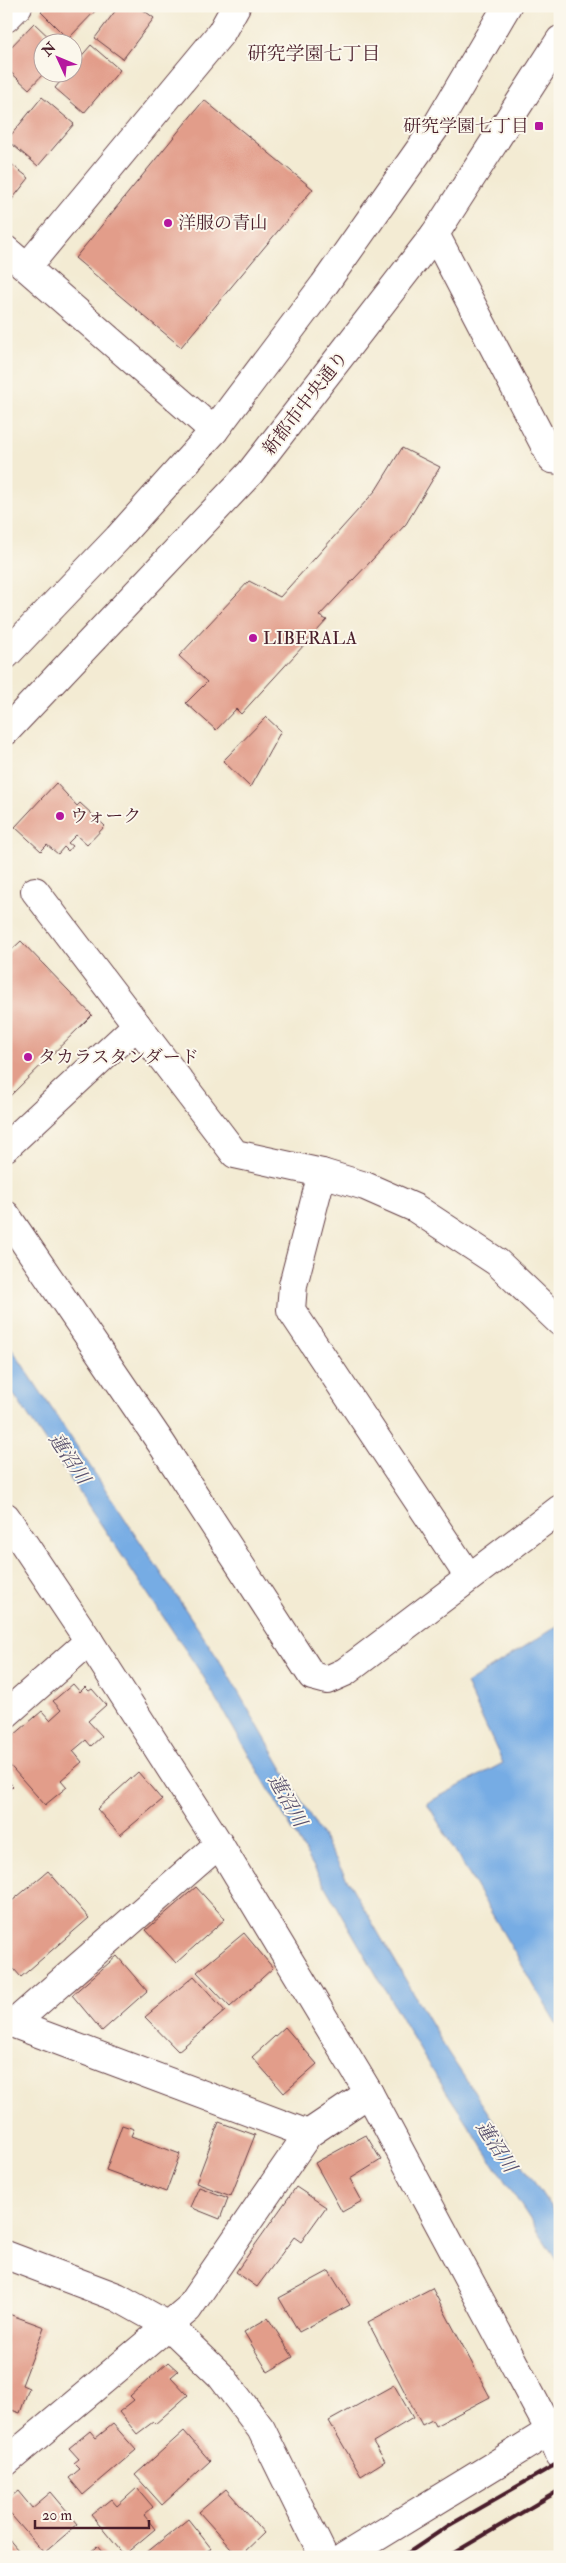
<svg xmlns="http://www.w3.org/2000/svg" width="566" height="2563" viewBox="0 0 566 2563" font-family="'IM FELL Double Pica','Noto Serif JP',serif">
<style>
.water{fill:#76ace4;stroke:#606688}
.building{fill:#e29d8a}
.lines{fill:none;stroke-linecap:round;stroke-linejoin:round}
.street-casing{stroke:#633e44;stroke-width:30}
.primary-casing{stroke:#633e44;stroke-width:30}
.street{stroke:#fff;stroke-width:28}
.primary{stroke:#fff;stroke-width:28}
.rail{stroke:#4a1f2b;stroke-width:4}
.poi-dot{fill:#b5179e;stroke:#fbf7ec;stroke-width:2}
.labels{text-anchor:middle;stroke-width:4;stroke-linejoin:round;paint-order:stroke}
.poi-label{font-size:18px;fill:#4a1f2b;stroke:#fbf7ec;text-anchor:start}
.street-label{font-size:18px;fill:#4a1f2b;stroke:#fbf7ec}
.neighbourhood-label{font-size:19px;fill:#4a1f2b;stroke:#fbf7ec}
.water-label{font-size:19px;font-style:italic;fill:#59506c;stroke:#fbf7ec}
</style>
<rect width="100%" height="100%" fill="#fbf7ec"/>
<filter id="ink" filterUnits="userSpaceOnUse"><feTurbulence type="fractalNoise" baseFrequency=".02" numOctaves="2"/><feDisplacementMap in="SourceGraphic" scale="10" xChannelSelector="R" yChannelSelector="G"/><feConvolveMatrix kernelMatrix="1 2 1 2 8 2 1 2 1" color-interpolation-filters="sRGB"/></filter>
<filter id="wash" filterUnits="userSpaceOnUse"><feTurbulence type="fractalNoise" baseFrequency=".0096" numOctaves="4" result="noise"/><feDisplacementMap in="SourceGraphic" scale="20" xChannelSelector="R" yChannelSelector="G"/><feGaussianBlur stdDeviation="1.12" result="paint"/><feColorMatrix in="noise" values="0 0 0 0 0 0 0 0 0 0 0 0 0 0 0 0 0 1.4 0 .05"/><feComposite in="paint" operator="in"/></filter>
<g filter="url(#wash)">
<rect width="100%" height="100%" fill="#f3ebd3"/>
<!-- water -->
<g class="water">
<polygon points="6,1340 223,1666 447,2051 560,2221 560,2265 427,2062 203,1676 6,1383"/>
<polygon points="560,1624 560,2030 427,1803 503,1763 466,1684"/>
</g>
<g id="blocks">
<!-- building -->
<g class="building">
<polygon points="46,6 100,6 68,39 41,12"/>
<polygon points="119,6 138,6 154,18 123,59 95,38"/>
<polygon points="34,23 54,42 42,42 42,72 45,72 29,89 6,68 6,52"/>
<polygon points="91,45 120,70 84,113 55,88 68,72 72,72 72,67"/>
<polygon points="42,97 74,124 38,166 7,140"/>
<polygon points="204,100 313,189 181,347 75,258"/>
<polygon points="6,160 29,178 6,207"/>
<polygon points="402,448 440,467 406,524 319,616 327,620 241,714 236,709 216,730 186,703 207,682 179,656 249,581 280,597 376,490"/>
<polygon points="266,717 281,731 250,787 223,761"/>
<polygon points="56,783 77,806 80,803 105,826 87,845 76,835 68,843 72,846 68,851 64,847 58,854 47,845 41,851 15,827"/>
<polygon points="21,941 92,1015 6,1100 6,955"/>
<polygon points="73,1684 80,1692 85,1687 89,1691 92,1689 106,1705 88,1721 102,1736 91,1746 86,1740 73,1751 82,1762 61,1780 67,1787 45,1805 6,1761 6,1742 42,1711 50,1720 61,1710 53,1701"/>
<polygon points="138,1772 162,1800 120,1835 97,1809"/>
<polygon points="6,1779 13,1786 6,1792"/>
<polygon points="48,1871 89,1918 21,1977 6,1960 6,1906"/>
<polygon points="196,1887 225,1919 176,1963 146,1930"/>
<polygon points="244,1933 273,1968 230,2007 197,1972"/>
<polygon points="117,1956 147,1991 102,2031 72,1995"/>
<polygon points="194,1976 225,2011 178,2051 145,2017"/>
<polygon points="285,2027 317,2064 284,2093 252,2057"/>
<polygon points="219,2122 255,2135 231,2196 196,2183"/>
<polygon points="122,2125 134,2129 131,2136 180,2154 166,2192 106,2170"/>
<polygon points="366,2135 381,2160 350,2179 362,2201 342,2212 315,2163"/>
<polygon points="199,2187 228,2198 220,2219 190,2207"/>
<polygon points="296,2187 326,2207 301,2242 294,2237 257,2287 236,2272"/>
<polygon points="329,2271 350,2305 299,2332 279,2298"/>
<polygon points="432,2288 490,2397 435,2426 432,2420 422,2425 368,2322"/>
<polygon points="6,2313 44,2327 22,2385 29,2388 20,2413 6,2408"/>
<polygon points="268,2318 293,2357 268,2372 244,2332"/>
<polygon points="168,2362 178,2371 171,2377 188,2395 155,2424 153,2422 137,2434 119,2412 134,2400 130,2396"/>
<polygon points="394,2385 413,2418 373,2442 385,2461 361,2476 329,2421"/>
<polygon points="113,2424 136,2450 83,2495 69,2478 80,2469 74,2463 79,2459 69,2448 90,2431 96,2438"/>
<polygon points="184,2431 210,2461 162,2505 135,2475"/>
<polygon points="137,2488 153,2507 144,2515 155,2529 124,2555 91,2515 111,2499 117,2506"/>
<polygon points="226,2489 264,2533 239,2557 199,2512"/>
<polygon points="18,2491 32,2508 51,2492 78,2524 44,2553 6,2509 6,2501"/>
<polygon points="188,2519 211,2548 200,2557 149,2557 146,2553"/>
<polygon points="6,2536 24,2557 6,2557"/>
<polygon points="97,2546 106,2557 85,2557"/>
</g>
</g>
</g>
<g filter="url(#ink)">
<use href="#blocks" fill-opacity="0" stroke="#633e44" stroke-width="1"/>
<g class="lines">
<!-- street casing -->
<g class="street-casing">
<g id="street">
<polyline points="6,18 18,6"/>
<polyline points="435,234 552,459 560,460"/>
<polyline points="6,250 214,431"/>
<polyline points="27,267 221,33 236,6"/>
<polyline points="35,891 137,1025"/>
<polyline points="6,1147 137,1025 235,1154 322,1173 365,1186 415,1208 497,1262 560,1322"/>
<polyline points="322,1173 293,1285 291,1310 469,1577"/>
<polyline points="6,1215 161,1443 312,1676 327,1680 345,1672 560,1509"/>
<polyline points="6,1517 89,1641 219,1844 369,2093 550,2431 560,2455"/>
<polyline points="6,1714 89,1641"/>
<polyline points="6,2021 308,2134"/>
<polyline points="13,2024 219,1844"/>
<polyline points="6,2255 117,2297 169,2326 221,2376 261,2429 324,2557"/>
<polyline points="6,2462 188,2309 308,2134 369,2093"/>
<polyline points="344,2557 550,2431"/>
</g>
</g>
<!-- primary casing -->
<g class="primary-casing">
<g id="primary">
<polyline points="6,655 118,538 214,431 324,285 437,125 507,6"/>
<polyline points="6,731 250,473 435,234 560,40"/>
</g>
</g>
<!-- street -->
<use href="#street" class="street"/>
<!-- primary -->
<use href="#primary" class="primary"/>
<!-- rail -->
<g class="rail">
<polyline points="402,2557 448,2526 560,2462"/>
<polyline points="447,2557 560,2490"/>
</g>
</g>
</g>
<!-- markers -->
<g class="poi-dot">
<rect x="534" y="121" width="10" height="10" rx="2.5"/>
<circle cx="168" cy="223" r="5"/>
<circle cx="253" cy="638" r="5"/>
<circle cx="60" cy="816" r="5"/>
<circle cx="28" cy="1057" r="5"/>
</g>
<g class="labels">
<!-- poi labels -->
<g class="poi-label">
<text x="529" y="132" text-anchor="end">研究学園七丁目</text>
<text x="178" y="229">洋服の青山</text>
<text x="263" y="644">LIBERALA</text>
<text x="70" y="822">ウォーク</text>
<text x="38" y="1063">タカラスタンダード</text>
</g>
<!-- street labels -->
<g class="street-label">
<text transform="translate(305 403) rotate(-52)" y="6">新都市中央通り</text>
</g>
<!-- neighbourhood labels -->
<g class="neighbourhood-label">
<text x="314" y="60">研究学園七丁目</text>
</g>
<!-- water labels -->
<g class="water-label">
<text transform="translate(70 1458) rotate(56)" y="7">蓮沼川</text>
<text transform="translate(288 1800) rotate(60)" y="7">蓮沼川</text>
<text transform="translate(497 2146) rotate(57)" y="7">蓮沼川</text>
</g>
</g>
<!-- margin -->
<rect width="566" height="2563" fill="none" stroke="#fbf7ec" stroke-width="25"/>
<!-- north arrow -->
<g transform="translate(58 58) rotate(314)"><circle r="24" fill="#fbf7ec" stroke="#b4a19f"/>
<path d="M0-4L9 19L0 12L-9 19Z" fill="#b5179e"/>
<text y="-8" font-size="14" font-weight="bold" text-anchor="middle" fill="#4a1f2b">N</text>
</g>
<!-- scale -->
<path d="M35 2520v8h114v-8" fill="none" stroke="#4a1f2b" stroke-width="2.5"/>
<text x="42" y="2520" font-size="15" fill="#4a1f2b" stroke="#fbf7ec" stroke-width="4" paint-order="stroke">20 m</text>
</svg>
